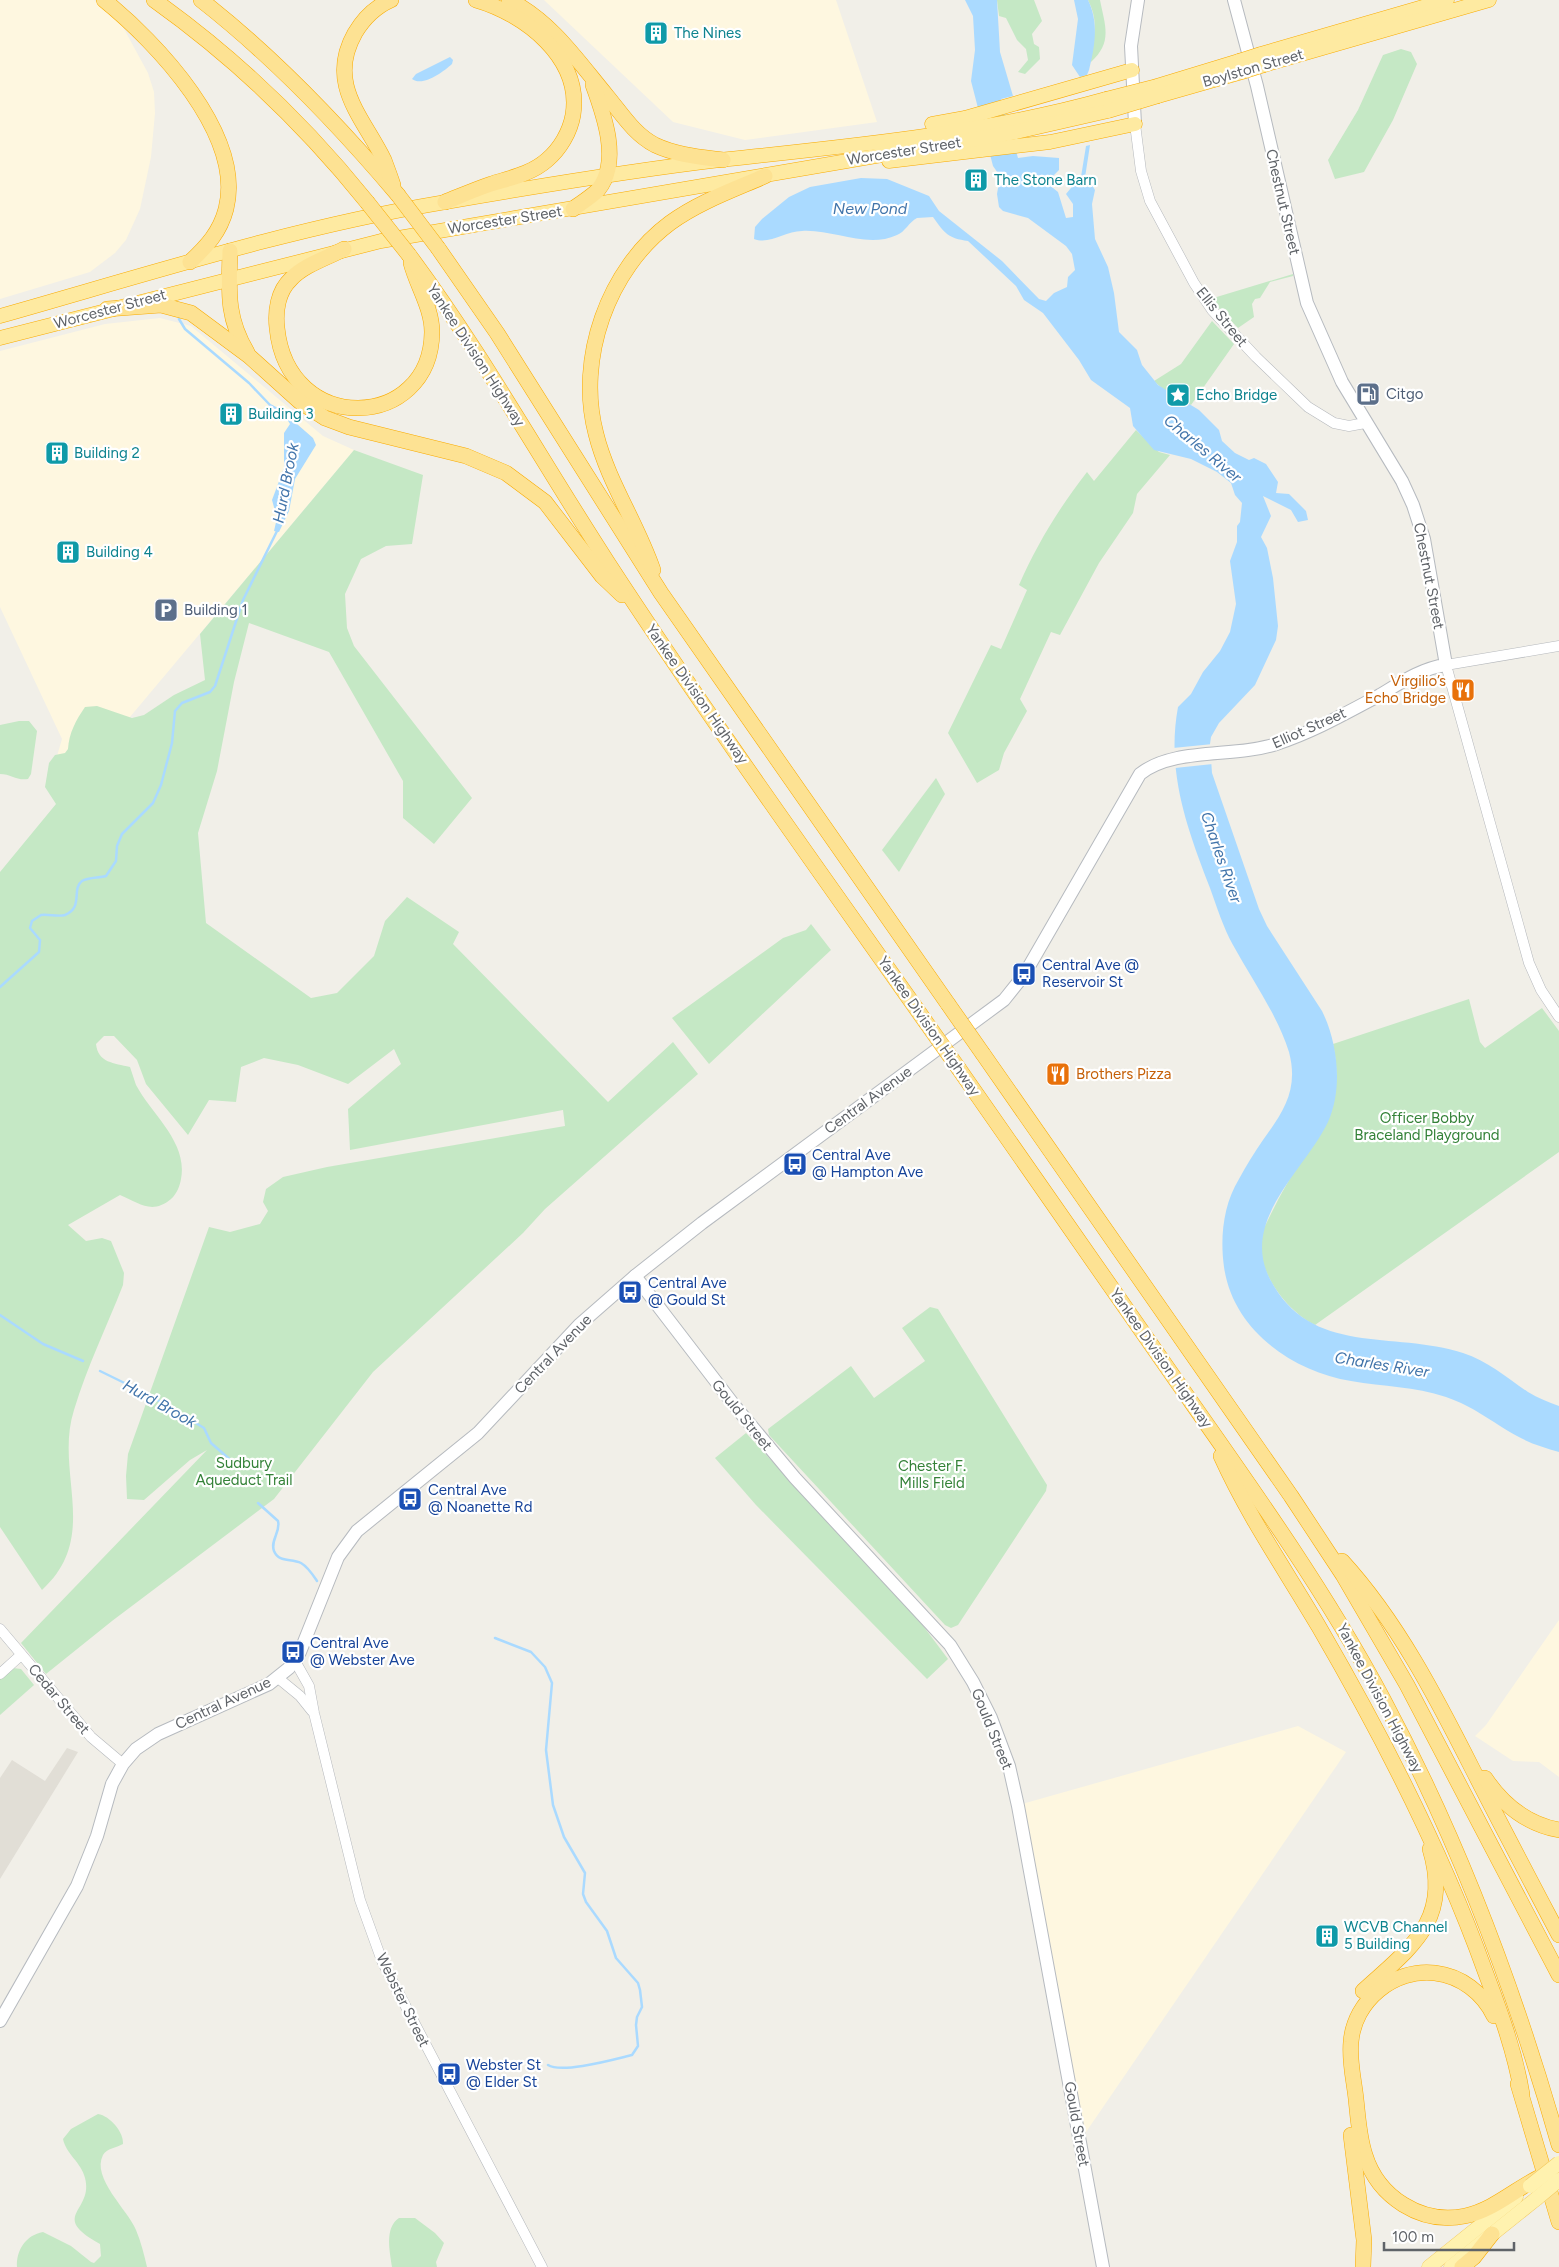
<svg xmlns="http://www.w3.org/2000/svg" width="1559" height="2267" viewBox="0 0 1559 2267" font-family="Figtree,sans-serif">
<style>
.commercial{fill:#fef7e0}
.education{fill:#e1ded6}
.green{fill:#c5e8c5}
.water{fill:#aadaff}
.pier{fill:#f1efe8}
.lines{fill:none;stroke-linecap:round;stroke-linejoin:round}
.stream{stroke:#aadaff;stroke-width:2.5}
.tertiary-casing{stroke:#b5b8bc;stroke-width:11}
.secondary-casing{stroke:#b6babf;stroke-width:14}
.primary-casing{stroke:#f2c960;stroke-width:15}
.trunk-casing{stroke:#f9ab00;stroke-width:15}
.motorway-casing{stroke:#f9ab00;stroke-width:16}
.tertiary{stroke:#fff;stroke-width:10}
.secondary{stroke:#fff;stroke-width:12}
.primary{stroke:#fff2af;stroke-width:14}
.trunk{stroke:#feeaa1;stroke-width:14}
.motorway{stroke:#fde293;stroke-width:15}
.primary-bridge-casing{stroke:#f2c960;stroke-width:15;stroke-linecap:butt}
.trunk-bridge-casing{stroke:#f9ab00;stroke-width:15;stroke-linecap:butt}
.motorway-bridge-casing{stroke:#f9ab00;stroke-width:16;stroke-linecap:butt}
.primary-bridge{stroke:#fff2af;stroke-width:14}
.trunk-bridge{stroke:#feeaa1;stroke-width:14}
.motorway-bridge{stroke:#fde293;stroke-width:15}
.labels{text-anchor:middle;stroke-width:4.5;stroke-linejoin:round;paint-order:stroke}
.culture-label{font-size:15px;fill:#0d838f;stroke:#fff;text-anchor:start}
.street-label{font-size:15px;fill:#5f6368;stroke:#fff}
.service-label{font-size:15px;fill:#4e5e75;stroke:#fff;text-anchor:start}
.food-label{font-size:15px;fill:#c56008;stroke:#fff;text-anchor:end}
.transit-label{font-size:15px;fill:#164399;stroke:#fff;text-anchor:start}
.park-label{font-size:15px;fill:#348238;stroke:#fff}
.water-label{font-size:16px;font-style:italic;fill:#4174aa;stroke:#fff}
</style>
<rect width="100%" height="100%" fill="#f1efe8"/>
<!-- commercial -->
<g class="commercial">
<polygon points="0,0 94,0 106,9 123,27 148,73 154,92 155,113 151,157 140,209 126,240 115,253 90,272 0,299"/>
<polygon points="544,0 836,0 877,122 745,140 673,122"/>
<polygon points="160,318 191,326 323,436 354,450 62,798 47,790 62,739 0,607 0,351 105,324"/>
<polygon points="1559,1620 1559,1777 1539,1762 1513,1761 1475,1736 1486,1725"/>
<polygon points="1298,1726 1346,1752 1084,2135 1022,1804"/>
</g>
<!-- education -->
<polygon class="education" points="67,1748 78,1752 0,1879 0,1778 12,1760 45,1781"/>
<!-- green -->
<g class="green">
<polygon points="997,0 1034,0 1042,21 1032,34 1034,44 1039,47 1040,59 1025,74 1018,72 1028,60 1026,49 1017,40 1006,18 999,16"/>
<path d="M1088,0H1100C1105,26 1113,42 1091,62C1091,37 1101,26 1088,0Z"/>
<polygon points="1401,49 1411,52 1417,64 1393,120 1364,172 1335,179 1328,160 1358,110 1383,55"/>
<polygon points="1293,274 1293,276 1270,282 1260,298 1255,299 1252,304 1254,317 1238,328 1210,299"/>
<polygon points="1212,321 1234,344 1191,405 1166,392 1154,381 1181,364"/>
<path d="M1136,430L1159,452L1170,455L1137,494L1133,513L1099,563L1060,635L1051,632L1020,699L1027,711L1004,753L999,770L977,783L948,733L991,645L1001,649L1027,590L1019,585C1037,544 1059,508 1087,472L1094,481Z"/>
<path d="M354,450L423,475L412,544L386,546L361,559L345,594L347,628L354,646L472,798L434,844L403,818V781L329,652L249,623L234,682L217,771L198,833L206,923L311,998L337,993L374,956L385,921L407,897L459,932L453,944L608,1102L673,1042L698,1074L545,1209L523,1233L373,1372L274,1499L112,1621L46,1674L21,1643L207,1450L190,1460L144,1500L127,1499L126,1476L128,1454L209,1227L230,1232L260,1224L268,1211L263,1202L266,1189L283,1177L327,1167L565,1126L563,1110L350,1150L348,1109L401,1064L394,1049L348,1084L298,1065L264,1058L241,1067L236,1102L209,1100L188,1135L146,1084L137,1060L114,1036H104L96,1044C98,1063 114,1063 130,1067C132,1073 134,1079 136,1085C152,1115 188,1142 181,1179C180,1185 177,1194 171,1199C152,1215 139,1203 120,1195L68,1225L86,1241L102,1238L111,1241L124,1273L123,1285C107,1326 87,1367 74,1410C54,1473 101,1536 42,1590L0,1527V872L56,804L45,787L49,763L55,755L65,753L68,749C69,733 76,720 85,707L97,706L132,718L144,715L174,695L205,680L200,634Z"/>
<path d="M19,721H29L37,731L31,774L28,779C17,781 11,774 0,774V725Z"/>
<polygon points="936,778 945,794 899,872 882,850"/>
<polygon points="811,924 831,950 709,1064 672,1018 783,938 806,930"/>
<path d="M1469,999L1480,1042L1485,1048L1542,1008L1559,1031V1152L1315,1325C1286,1311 1250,1264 1263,1230C1271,1214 1279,1197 1288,1182C1318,1134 1346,1106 1333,1044Z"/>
<polygon points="930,1307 938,1309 1047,1485 1046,1491 958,1625 951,1628 945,1625 769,1435 768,1429 851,1366 874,1398 925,1361 902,1328"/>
<polygon points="746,1433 921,1623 948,1659 927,1679 756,1505 715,1458"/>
<polygon points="13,1668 21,1669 34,1685 0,1715 0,1679"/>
<path d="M98,2114C110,2116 124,2132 123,2144C116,2148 107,2148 103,2155C91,2178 128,2210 136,2230C141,2242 144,2254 147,2267H17C16,2250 26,2235 43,2232L71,2246L91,2262L94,2263L101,2256L100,2244C48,2215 94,2212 85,2178C81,2162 66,2154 63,2139L71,2129Z"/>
<path d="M399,2218H415L435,2233L444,2243L436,2262L437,2267H392C390,2252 384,2228 399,2218Z"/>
</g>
<!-- water -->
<g class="water">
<path d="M965,0H997L1000,52L1013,96L1001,99L1018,158L1033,156L1059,158V170L1049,180L1048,184L1058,192L1066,218L1073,217V204L1066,194L1075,183H1080L1086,146L1090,145L1084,184L1092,185L1095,190L1092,204L1095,239L1108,267L1114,293L1119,332L1137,350L1142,365L1158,385L1199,410L1219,430L1222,441L1235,453L1249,460L1254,458L1266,464L1278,482L1276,493L1289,494L1306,511L1308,520L1298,522L1291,510L1263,496L1271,516L1261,537L1267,548L1273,578L1278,626L1276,640L1255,685L1219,723L1211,737L1210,744L1212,773L1259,909L1267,926L1322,1011C1338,1043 1343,1089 1328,1122C1305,1170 1241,1219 1269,1277C1309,1358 1393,1330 1463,1353C1488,1361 1507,1378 1528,1392C1538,1398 1548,1402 1559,1406V1452C1545,1448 1529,1443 1517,1436C1490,1421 1475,1407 1446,1397C1414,1386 1384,1387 1351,1381C1292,1371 1233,1330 1224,1267C1220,1238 1223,1205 1239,1179C1246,1166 1254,1153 1263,1140C1283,1112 1299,1090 1289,1052C1277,1014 1252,980 1233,945C1223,927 1217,907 1210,888C1187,828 1166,772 1178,707L1191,694L1203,672L1220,651L1230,632L1236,604L1230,561L1237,542V526L1240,522L1242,503L1235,495L1231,483L1217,472L1191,459L1154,450L1133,426L1130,408L1091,380L1079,360L1043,313L1024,300L1016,286L968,241C948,238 945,234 933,217L917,218C909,222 905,232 897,235C867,249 833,229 802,231C785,231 770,245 754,239L755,227L762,219L789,197L810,187L861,178L887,179L929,196L939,211L1002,261L1039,299L1046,301L1054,293L1067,287L1068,277L1075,270L1072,254L1066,246L1028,218L1003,211L999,207L997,194L1000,176L993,166L971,81L975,50L973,16Z"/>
<path d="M1074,0H1088C1099,22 1095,47 1089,70L1087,75L1080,77L1072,65L1078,19Z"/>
<path d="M450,57L453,60L452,64C443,72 423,87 412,79L416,74Z"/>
<polygon points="282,411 313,438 316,445 295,479 289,511 279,532 274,531 277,518 272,500 284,468 284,433 290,424"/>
</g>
<!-- pier -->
<polygon class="pier" points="1213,744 1213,764 1175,768 1173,748"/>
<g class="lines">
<!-- stream -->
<g class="stream">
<polyline points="179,319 185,329 249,383 270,405 283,412"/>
<path d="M0,987L39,952L40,940L30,928L32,921L41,915C48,914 59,917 65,915C84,907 71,889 82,881C88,877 99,878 106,876L116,861L117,846L122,834L153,803L161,785L172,743L175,711L182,703L210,692L215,686L243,600L278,529"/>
<polyline points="0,1315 43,1344 83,1361"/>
<polyline points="100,1371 149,1395 204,1428 211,1443 234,1463"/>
<path d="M258,1503L278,1521C281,1532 270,1540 274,1551C279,1563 291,1558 301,1563C308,1567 313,1575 317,1581"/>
<path d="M495,1638L531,1652L545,1667L552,1683L546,1750L553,1805L564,1837L585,1873L583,1894L586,1902L607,1931L616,1958L638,1983L640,1990L642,2007L637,2017L636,2025L638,2046L632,2055C615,2059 562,2074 548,2065"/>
</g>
<!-- tertiary casing -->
<g class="tertiary-casing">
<g id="tertiary">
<polyline points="1135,124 1141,171 1150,201 1194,283 1212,310 1256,357 1308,407 1334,423 1349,426 1365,423"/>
<polyline points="1559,646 1446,665 1529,963 1541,990 1559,1017"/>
<polyline points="0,1629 91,1737 123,1764"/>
<polyline points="295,1661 309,1686 314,1713 360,1900 382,1961 542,2267"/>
<polyline points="0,1674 21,1655"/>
<polyline points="278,1678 300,1696 312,1711"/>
</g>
</g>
<!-- secondary casing -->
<g class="secondary-casing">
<g id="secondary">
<polyline points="1135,124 1131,46 1138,0"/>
<polyline points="635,1276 734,1405 795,1478 950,1645 973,1682 991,1718 1009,1766 1018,1806 1103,2267"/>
<path d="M0,2021L77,1886L97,1836L112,1784L123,1764L136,1749L158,1734L269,1684L289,1668L300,1652L338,1557L357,1531L478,1433L579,1325L635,1276L702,1223L1004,1000L1024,975L1140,774C1174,747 1234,758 1276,744C1313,732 1346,713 1380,695C1400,683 1422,668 1446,665L1424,539L1413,505L1402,481L1342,382L1307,303L1257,86L1234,0"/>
</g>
</g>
<!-- primary casing -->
<g class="primary-casing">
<g id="primary">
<polyline points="1429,2267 1516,2197"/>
<polyline points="1451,2267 1536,2199"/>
</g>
</g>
<!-- trunk casing -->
<g class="trunk-casing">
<g id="trunk">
<polyline points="1261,54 1447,0"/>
<polyline points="1264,65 1489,0"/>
<polyline points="1157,86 1239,61"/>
<polyline points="1158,96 1242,72"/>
<polyline points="932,124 965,118 1132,70"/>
<polyline points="889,161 1050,142 1135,124"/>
<path d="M0,316C145,275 291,228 440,203C532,187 626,171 720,160C849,146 981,134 1106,99"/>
<polyline points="0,338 381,241 1016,132 1108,111"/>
</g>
</g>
<!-- motorway casing -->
<g class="motorway-casing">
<g id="motorway">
<path d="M104,0C156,42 245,135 226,209C220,232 207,246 190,262"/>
<path d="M154,0C234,57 306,126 367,202"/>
<path d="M201,0C274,57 338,124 398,195"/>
<path d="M391,0C375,7 364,18 355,33C326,84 363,117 384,160C387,168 390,176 393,185"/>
<path d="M509,0C552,22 577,60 607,96C622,114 634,134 655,145C676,155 700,157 723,160"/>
<path d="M445,202C460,196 476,189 491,184C510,178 531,174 547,160C560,149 570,132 573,115C582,58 525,14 476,0"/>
<path d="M573,209C581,203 591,197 598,190C621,162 604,115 593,85"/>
<polyline points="438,248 497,333 661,593 948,1004"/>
<path d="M344,249C327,258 304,265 291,279C278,291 275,311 277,328C288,437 431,431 432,332C432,308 417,286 411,263"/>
<path d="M230,251C229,290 226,317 247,352"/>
<path d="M409,255C482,353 541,460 608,563C709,718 818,869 925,1021"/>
<polyline points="107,309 161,305 191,313 249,356 299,401 325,418 349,427 466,456 506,473 545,502 602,576 622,595"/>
<path d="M653,570C637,523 608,482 596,434C576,359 608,269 670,223C699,202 733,190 765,176"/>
<polyline points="983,1054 1291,1496 1343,1575 1407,1685 1559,1975"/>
<path d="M959,1069C1035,1178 1111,1287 1187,1396C1256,1494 1326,1593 1383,1699C1459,1841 1515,1990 1559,2145"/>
<path d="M1221,1456C1248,1516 1286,1571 1319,1627C1383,1737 1442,1851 1485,1971C1500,2011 1515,2052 1522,2094"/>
<path d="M1342,1561C1397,1621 1436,1697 1473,1770C1501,1825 1530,1880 1559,1935"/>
<path d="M1485,1778C1503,1805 1527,1824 1559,1830"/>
<path d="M1363,1991C1410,1948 1452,1921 1430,1849"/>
<path d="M1494,2016C1483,1993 1461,1976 1435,1973C1394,1968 1354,2001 1351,2042C1349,2061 1354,2080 1356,2099C1358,2117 1359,2137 1365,2155C1378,2197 1421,2225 1465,2216C1494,2210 1516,2188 1542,2176"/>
<polyline points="1518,2084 1559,2222"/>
<polyline points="1351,2135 1364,2240 1363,2267"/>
<polyline points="1462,2267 1474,2257 1492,2234"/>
</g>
</g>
<!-- tertiary -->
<use href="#tertiary" class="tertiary"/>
<!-- secondary -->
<use href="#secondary" class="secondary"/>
<!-- primary -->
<use href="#primary" class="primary"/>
<!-- trunk -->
<use href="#trunk" class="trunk"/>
<!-- motorway -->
<use href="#motorway" class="motorway"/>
<!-- primary-bridge casing -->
<g class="primary-bridge-casing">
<g id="primary-bridge">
<polyline points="1530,2186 1559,2163"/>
<polyline points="1536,2199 1559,2180"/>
</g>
</g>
<!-- trunk-bridge casing -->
<g class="trunk-bridge-casing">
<g id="trunk-bridge">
<polyline points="1239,61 1261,54"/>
<polyline points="1242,72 1264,65"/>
<polyline points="1106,99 1157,86"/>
<polyline points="1108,111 1158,96"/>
</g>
</g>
<!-- motorway-bridge casing -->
<g class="motorway-bridge-casing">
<g id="motorway-bridge">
<polyline points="398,195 438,248"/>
<polyline points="367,202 409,255"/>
<polyline points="948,1004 983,1054"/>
<polyline points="925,1021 959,1069"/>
</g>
</g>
<!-- primary-bridge -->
<use href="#primary-bridge" class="primary-bridge"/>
<!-- trunk-bridge -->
<use href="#trunk-bridge" class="trunk-bridge"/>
<!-- motorway-bridge -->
<use href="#motorway-bridge" class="motorway-bridge"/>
</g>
<!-- icons -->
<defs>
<g id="building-square" transform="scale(1.25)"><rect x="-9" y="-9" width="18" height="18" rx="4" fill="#0f9aa8" stroke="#fff"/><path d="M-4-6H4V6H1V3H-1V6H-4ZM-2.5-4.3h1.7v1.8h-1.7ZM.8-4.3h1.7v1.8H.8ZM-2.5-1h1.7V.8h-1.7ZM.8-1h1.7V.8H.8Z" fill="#fff"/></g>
<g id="fuel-square" transform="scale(1.25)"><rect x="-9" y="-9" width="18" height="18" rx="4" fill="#5c6f8a" stroke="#fff"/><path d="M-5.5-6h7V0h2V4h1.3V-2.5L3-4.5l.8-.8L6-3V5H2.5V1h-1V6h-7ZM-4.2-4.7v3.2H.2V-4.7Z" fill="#fff"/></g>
<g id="sight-square" transform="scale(1.25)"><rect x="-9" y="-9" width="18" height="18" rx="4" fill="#0f9aa8" stroke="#fff"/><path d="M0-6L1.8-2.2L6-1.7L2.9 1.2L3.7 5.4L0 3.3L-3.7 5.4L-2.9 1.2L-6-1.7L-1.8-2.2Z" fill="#fff"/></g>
<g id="parking-square" transform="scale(1.25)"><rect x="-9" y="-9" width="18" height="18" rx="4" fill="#5c6f8a" stroke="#fff"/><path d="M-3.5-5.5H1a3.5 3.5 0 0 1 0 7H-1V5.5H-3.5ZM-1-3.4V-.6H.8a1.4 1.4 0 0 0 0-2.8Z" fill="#fff"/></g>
<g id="restaurant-square" transform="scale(1.25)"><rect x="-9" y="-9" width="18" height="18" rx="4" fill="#e8710a" stroke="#fff"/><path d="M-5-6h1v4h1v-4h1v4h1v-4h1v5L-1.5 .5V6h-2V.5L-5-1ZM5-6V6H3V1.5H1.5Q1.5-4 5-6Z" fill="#fff"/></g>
<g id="bus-square" transform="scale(1.25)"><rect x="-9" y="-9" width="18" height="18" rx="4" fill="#1a4fb4" stroke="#fff"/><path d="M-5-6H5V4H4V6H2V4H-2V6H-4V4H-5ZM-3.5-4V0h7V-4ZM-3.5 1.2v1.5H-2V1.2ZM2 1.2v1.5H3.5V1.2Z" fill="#fff"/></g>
</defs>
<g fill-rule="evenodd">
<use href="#building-square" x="656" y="33"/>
<use href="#building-square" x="976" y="180"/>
<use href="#fuel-square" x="1368" y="394"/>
<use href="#sight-square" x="1178" y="395"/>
<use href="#building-square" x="231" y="414"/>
<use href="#building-square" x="57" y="453"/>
<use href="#building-square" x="68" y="552"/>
<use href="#parking-square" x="166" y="610"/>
<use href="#restaurant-square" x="1463" y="690"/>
<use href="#bus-square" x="1024" y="974"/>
<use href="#restaurant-square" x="1058" y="1074"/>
<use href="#bus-square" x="795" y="1164"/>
<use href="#bus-square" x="630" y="1292"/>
<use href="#bus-square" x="410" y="1499"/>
<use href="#bus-square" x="293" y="1652"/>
<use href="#building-square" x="1327" y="1936"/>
<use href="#bus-square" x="449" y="2074"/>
</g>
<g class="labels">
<!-- culture labels -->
<g class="culture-label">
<text x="674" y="38">The Nines</text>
<text x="994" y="185">The Stone Barn</text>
<text x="1196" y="400">Echo Bridge</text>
<text x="248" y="419">Building 3</text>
<text x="74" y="458">Building 2</text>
<text x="86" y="557">Building 4</text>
<text x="1344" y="1932">WCVB Channel<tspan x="1344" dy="17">5 Building</tspan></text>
</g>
<!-- street labels -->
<g class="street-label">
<text transform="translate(1253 68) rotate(-16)" y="5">Boylston Street</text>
<text transform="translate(904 151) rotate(-9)" y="5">Worcester Street</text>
<text transform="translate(1283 202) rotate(77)" y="5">Chestnut Street</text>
<text transform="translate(505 220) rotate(-9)" y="5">Worcester Street</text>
<text transform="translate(110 309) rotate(-15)" y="5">Worcester Street</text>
<text transform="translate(1222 317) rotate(51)" y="5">Ellis Street</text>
<text transform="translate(476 355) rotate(57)" y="5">Yankee Division Highway</text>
<text transform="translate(1429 576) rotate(79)" y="5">Chestnut Street</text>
<text transform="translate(697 694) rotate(55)" y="5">Yankee Division Highway</text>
<text transform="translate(1309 728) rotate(-24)" y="5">Elliot Street</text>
<text transform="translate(929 1026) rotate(55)" y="5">Yankee Division Highway</text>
<text transform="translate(868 1100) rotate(-36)" y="5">Central Avenue</text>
<text transform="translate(553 1354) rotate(-46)" y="5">Central Avenue</text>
<text transform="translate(1161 1358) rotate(55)" y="5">Yankee Division Highway</text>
<text transform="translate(742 1415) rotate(51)" y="5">Gould Street</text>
<text transform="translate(1380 1698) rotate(62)" y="5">Yankee Division Highway</text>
<text transform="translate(59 1699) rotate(50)" y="5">Cedar Street</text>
<text transform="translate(223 1703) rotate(-25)" y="5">Central Avenue</text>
<text transform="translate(992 1729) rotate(68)" y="5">Gould Street</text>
<text transform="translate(403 2000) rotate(64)" y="5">Webster Street</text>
<text transform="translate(1077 2124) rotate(80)" y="5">Gould Street</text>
</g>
<!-- service labels -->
<g class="service-label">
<text x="1386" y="399">Citgo</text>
<text x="184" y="615">Building 1</text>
</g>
<!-- food labels -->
<g class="food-label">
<text x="1446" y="686">Virgilio’s<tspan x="1446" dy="17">Echo Bridge</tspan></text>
<text x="1076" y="1079" text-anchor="start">Brothers Pizza</text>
</g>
<!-- transit labels -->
<g class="transit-label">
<text x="1042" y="970">Central Ave @<tspan x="1042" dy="17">Reservoir St</tspan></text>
<text x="812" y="1160">Central Ave<tspan x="812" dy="17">@ Hampton Ave</tspan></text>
<text x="648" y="1288">Central Ave<tspan x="648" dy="17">@ Gould St</tspan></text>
<text x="428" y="1495">Central Ave<tspan x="428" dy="17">@ Noanette Rd</tspan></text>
<text x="310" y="1648">Central Ave<tspan x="310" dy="17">@ Webster Ave</tspan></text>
<text x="466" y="2070">Webster St<tspan x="466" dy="17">@ Elder St</tspan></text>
</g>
<!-- park labels -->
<g class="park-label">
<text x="1427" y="1123">Officer Bobby<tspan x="1427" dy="17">Braceland Playground</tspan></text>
<text x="244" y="1468">Sudbury<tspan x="244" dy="17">Aqueduct Trail</tspan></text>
<text x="932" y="1471">Chester F.<tspan x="932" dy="17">Mills Field</tspan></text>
</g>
<!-- water labels -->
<g class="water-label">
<text x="870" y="214">New Pond</text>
<text transform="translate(1203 448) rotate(40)" y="6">Charles River</text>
<text transform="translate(285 483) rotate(-79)" y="6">Hurd Brook</text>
<text transform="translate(1222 857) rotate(71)" y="6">Charles River</text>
<text transform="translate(1382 1364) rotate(9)" y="6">Charles River</text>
<text transform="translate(160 1403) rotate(29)" y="6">Hurd Brook</text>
</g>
</g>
<!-- scale -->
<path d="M1384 2242v8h130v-8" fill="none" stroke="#5f6368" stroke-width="2.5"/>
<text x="1392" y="2242" font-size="15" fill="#5f6368" stroke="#ffffff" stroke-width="4" paint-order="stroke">100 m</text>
</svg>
